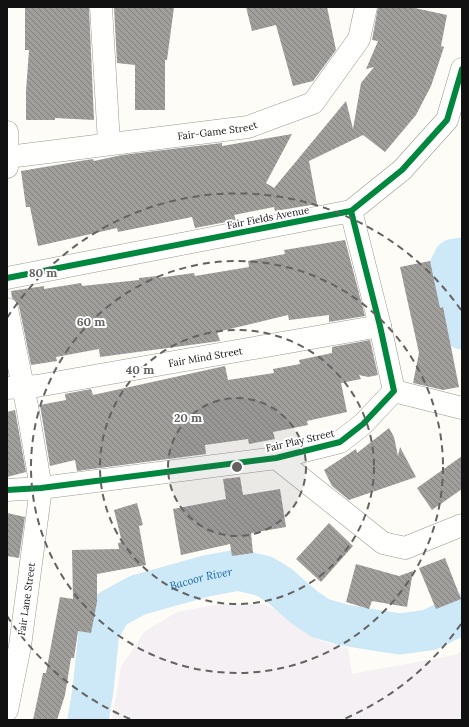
<svg xmlns="http://www.w3.org/2000/svg" width="469" height="727" viewBox="0 0 469 727" font-family="Lora,serif">
<style>
.industrial{fill:#f5f0f3}
.lines{fill:none;stroke-linecap:round;stroke-linejoin:round}
.river{stroke:#cde8f7;stroke-width:41}
.building{fill:url(#building-back-hatch)}
.street-casing{stroke:#979795;stroke-width:23}
.street{stroke:#fffffe;stroke-width:22}
.cycleway-casing{stroke:#fff;stroke-width:8}
.cycleway{stroke:#00873e;stroke-width:6}
.ring{fill:none;stroke:#646362;stroke-width:2;stroke-dasharray:7 5}
.labels{text-anchor:middle;stroke-width:4;stroke-linejoin:round;paint-order:stroke}
.street-label{font-size:10px;fill:#111;stroke:#fff}
.water-label{font-size:11px;font-style:italic;fill:#1768a6;stroke:#fff}
.centre{fill:#646362;stroke:#fff;stroke-width:2}
.ring-label{font-size:12px;text-anchor:middle;font-weight:bold;fill:#646362;stroke:#fff;stroke-width:4;stroke-linejoin:round;paint-order:stroke}
</style>
<defs>
<pattern id="building-back-hatch" width="6" height="6" patternUnits="userSpaceOnUse"><rect width="6" height="6" fill="#a19f9c"/><path d="M-1 5l2 2M0 0l6 6M5-1l2 2" fill="none" stroke="#82807e"/></pattern>
</defs>
<rect width="100%" height="100%" fill="#fdfcf7"/>
<!-- industrial -->
<polygon class="industrial" points="220,604 264,604 298,621 320,641 348,648 352,674 455,655 462,651 462,720 112,720 121,667 145,631 177,612"/>
<g class="lines">
<!-- river -->
<g class="river">
<polyline points="462,258 454,259 443,281 448,305 462,329"/>
<path id="s1" d="M88,720L93,690L99,631L112,609L138,595L206,576L238,570L264,576L280,586L304,607L320,618L344,625L374,630L400,634L429,630L462,614"/>
</g>
</g>
<!-- building -->
<g class="building">
<polygon points="25,7 89,7 94,120 55,118 55,120 26,120 26,91 29,50 25,50"/>
<polygon points="114,7 174,7 167,60 165,60 165,110 135,110 135,65 117,63"/>
<polygon points="246,7 327,7 336,50 313,81 293,86 276,25 252,31"/>
<polygon points="378,7 410,7 447,15 441,46 444,47 431,86 416,115 385,152 363,135 309,161 317,204 275,211 274,207 234,215 236,220 195,228 192,217 118,232 117,228 38,246 30,207 26,207 21,171 80,161 93,159 94,161 122,155 222,143 222,146 292,134 266,183 274,188 346,101 353,129 361,83 374,67 366,69 378,41 372,40"/>
<polygon points="345,240 365,316 329,322 329,315 289,320 288,315 217,332 220,341 100,357 99,349 56,357 57,361 31,365 19,306 12,298 11,291 44,286 44,289 81,283 82,286 139,280 139,278 157,276 157,278 194,273 195,276 249,267 248,261 285,254 284,250"/>
<polygon points="430,261 440,308 443,307 459,387 443,390 413,383 419,353 400,267"/>
<polygon points="370,340 378,375 368,377 359,375 361,379 341,383 347,412 307,421 308,425 273,432 275,439 249,444 248,439 205,445 206,454 77,471 75,460 50,466 40,405 66,400 65,394 91,389 93,395 225,366 228,380 274,373 273,369 300,364 299,360 332,353 332,347"/>
<polygon points="15,410 26,472 7,477 7,412"/>
<polygon points="389,428 394,437 398,456 400,447 416,477 349,500 332,486 324,470 356,449 357,453"/>
<polygon points="462,456 462,489 432,510 417,488"/>
<polygon points="240,477 243,495 280,489 286,527 251,533 253,553 232,556 230,544 181,555 173,509 226,499 223,479"/>
<polygon points="137,503 143,525 139,526 146,565 97,574 97,602 91,633 78,631 74,658 71,658 65,695 57,720 33,720 43,673 46,673 60,597 73,599 72,550 119,549 118,543 122,542 114,510"/>
<polygon points="7,513 25,517 19,558 7,556"/>
<polygon points="329,523 353,546 321,582 296,559"/>
<polygon points="445,558 461,599 436,609 419,568"/>
<polygon points="356,564 399,576 413,571 407,607 372,601 369,609 346,602"/>
</g>
<g class="lines">
<!-- street casing -->
<g class="street-casing">
<g id="street">
<polyline points="101,7 109,143"/>
<polyline points="7,132 7,167"/>
<path id="s2" d="M8,157L248,127L313,103L359,39L366,7"/>
<polyline points="7,278 351,211 402,170 447,120 462,69"/>
<polyline points="7,309 27,406 41,488 20,646 7,710"/>
<path id="s3" d="M7,388L37,386L380,326"/>
<polyline points="394,391 462,408"/>
<polyline points="276,458 383,543 405,548 462,525"/>
<polyline points="7,490 41,488 276,458 340,442 363,424 394,391 380,326 351,211"/>
</g>
</g>
<!-- street -->
<use href="#street" class="street"/>
<!-- cycleway casing -->
<g class="cycleway-casing">
<g id="cycleway">
<polyline points="7,278 351,211 402,170 447,120 462,69"/>
<polyline points="7,490 41,488 276,458 340,442 363,424 394,391 380,326 351,211"/>
</g>
</g>
<!-- cycleway -->
<use href="#cycleway" class="cycleway"/>
</g>
<!-- distance rings -->
<circle cx="237" cy="467" r="69" fill="#646362" fill-opacity=".12"/>
<g class="ring">
<circle cx="237" cy="467" r="69"/>
<circle cx="237" cy="467" r="137"/>
<circle cx="237" cy="467" r="206"/>
<path d="M461 624A274 274 0 0 1 344 719M130 719A274 274 0 0 1 7 616M7 318A274 274 0 0 1 461 310"/>
</g>
<g class="labels">
<!-- street labels -->
<g class="street-label">
<text dy="4" stroke="none"><textPath href="#s2" startOffset="211">Fair-Game Street</textPath></text>
<text transform="translate(268 217) rotate(-11)" y="4">Fair Fields Avenue</text>
<text dy="4" stroke="none"><textPath href="#s3" startOffset="201">Fair Mind Street</textPath></text>
<text transform="translate(300 440) rotate(-13)" y="4">Fair Play Street</text>
<text transform="translate(26 599) rotate(-82)" y="4">Fair Lane Street</text>
</g>
<!-- water labels -->
<g class="water-label">
<text dy="4" stroke="none"><textPath href="#s1" startOffset="210">Bacoor River</textPath></text>
</g>
</g>
<circle cx="237" cy="467" r="6" class="centre"/>
<g class="ring-label">
<text x="43" y="277">80 m</text>
<text x="91" y="326">60 m</text>
<text x="140" y="374">40 m</text>
<text x="188" y="422">20 m</text>
</g>
<!-- border -->
<rect width="469" height="727" fill="none" stroke="#111111" stroke-width="16"/>
</svg>
